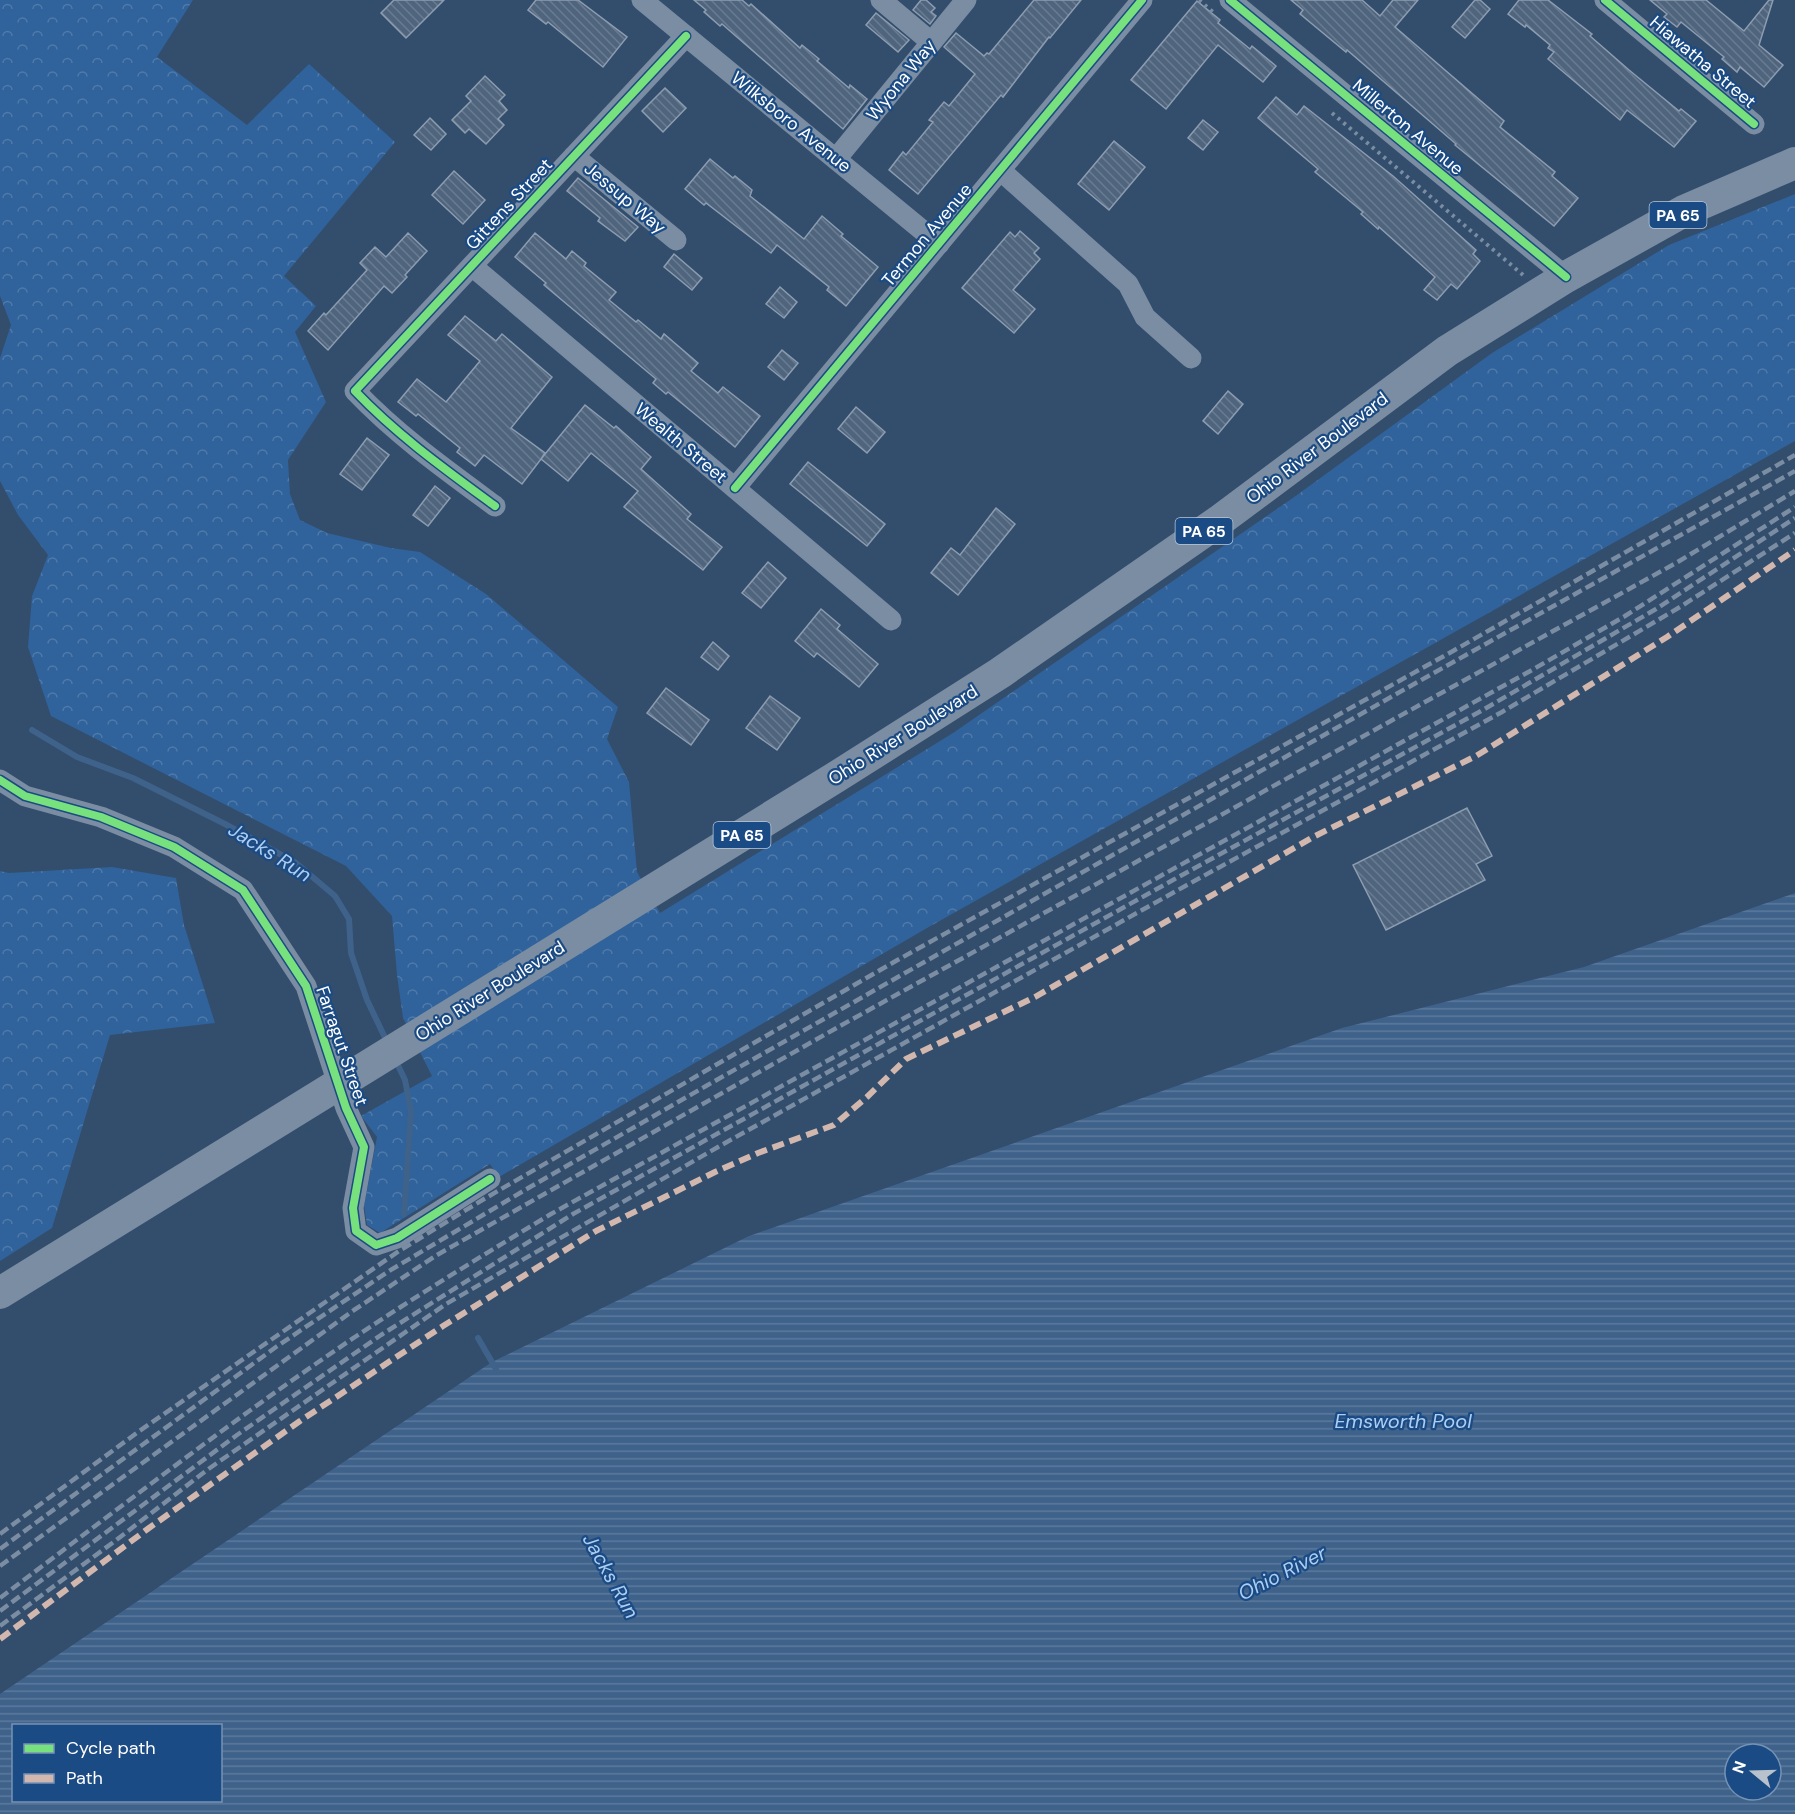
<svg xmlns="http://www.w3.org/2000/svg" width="1795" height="1814" viewBox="0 0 1795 1814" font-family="'DM Sans',sans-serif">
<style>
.forest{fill:url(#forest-crowns)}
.water{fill:url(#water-rules);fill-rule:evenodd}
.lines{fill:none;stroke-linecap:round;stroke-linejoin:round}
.stream{stroke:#3f628b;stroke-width:6}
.building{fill:url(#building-back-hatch);stroke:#8d9db0;stroke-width:1.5}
.path{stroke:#7a8da2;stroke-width:4;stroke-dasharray:3 4.5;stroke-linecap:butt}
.minor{stroke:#7a8da2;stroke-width:21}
.highway{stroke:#7a8da2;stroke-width:32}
.rail{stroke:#7a8da2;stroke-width:4.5;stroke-dasharray:10 4.5;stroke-linecap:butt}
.quiet{stroke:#d1b7ad;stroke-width:6;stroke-dasharray:12 6;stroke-linecap:butt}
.cycleway-casing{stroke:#1b4b84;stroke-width:11}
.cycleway{stroke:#77e17e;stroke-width:8}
.labels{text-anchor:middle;stroke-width:4.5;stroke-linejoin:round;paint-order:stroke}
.shield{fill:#1b4b84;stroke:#bbc9da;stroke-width:1.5}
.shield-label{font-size:16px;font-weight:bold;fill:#fff}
.street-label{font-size:18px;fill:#fff;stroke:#1b4b84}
.water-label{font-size:20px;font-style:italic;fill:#adcef2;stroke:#1b4b84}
</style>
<defs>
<pattern id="forest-crowns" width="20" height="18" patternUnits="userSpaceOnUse" patternTransform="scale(1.5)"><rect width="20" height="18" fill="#30629b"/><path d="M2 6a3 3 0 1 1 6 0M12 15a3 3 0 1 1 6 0" fill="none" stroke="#4f7aaa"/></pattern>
<pattern id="water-rules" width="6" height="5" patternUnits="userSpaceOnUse" patternTransform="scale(1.5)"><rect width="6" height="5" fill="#3f628b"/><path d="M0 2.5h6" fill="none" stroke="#5c7a9c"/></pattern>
<pattern id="building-back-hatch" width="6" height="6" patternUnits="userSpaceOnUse" patternTransform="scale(1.5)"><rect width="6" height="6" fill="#4f647d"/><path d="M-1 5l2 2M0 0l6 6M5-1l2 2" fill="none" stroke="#697b90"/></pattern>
</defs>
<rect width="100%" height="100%" fill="#334d6c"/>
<!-- forest -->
<g class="forest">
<polygon points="0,0 193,0 157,57 247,125 309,64 395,142 284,276 316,306 295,332 326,402 288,460 290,494 300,520 327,533 391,548 420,552 486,594 618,707 607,739 629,782 637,872 660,913 953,733 1297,495 1492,353 1669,245 1795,194 1795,441 927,928 499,1177 490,1164 380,1233 367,1225 364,1206 377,1137 361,1116 432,1076 403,1018 397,975 392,916 346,866 51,716 28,647 32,596 48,555 18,515 0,481 0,358 11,325 0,296"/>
<polygon points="112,867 176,878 184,925 215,1023 110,1035 52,1228 0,1261 0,871 9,873"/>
</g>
<!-- water -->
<path class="water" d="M1795,893V1814H0V1694L492,1362L749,1236L1342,1028L1584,967ZM14,1726H220V1800H14ZM1735,1754H1771V1790H1735Z"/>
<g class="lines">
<!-- stream -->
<g class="stream">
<polyline points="32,730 77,757 133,778 225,824 296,863 335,896 349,919 351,953 367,1000 388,1044"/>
<polyline points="395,1059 405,1080 411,1111 404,1214"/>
<polyline points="478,1338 496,1369"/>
</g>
</g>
<!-- building -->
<g class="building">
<polygon points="394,0 444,0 406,38 381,13"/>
<polygon points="536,0 578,0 627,37 603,67 548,22 546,24 528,10"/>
<polygon points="694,0 742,0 749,6 751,4 800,48 802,45 819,59 817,61 849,88 850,85 867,99 843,129 722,24 720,26 704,12 706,10"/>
<polygon points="921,0 926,0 935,8 931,12 936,16 930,24 913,10"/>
<polygon points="1034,0 1081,0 1050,38 1049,37 1003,97 1001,95 918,194 889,170 903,152 906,155 933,122 929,120 944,102 949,106 975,74 944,47 956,33 984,56 987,53 989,54"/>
<polygon points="1291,0 1362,0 1380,16 1393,0 1418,0 1395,27 1504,121 1500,127 1555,172 1552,176 1578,198 1554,226 1455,145 1456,144 1347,50 1346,52 1300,14 1303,10"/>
<polygon points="1475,0 1480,0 1490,9 1465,38 1452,27"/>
<polygon points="1519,0 1548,0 1592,34 1590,36 1629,70 1679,111 1681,109 1696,121 1674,147 1627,110 1620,120 1548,59 1554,52 1548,48 1550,45 1526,25 1525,27 1508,14"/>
<polygon points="1650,0 1706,0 1744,31 1769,0 1773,0 1759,45 1783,65 1764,87 1740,67 1737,72 1722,59 1724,57 1681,22 1677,27 1664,17 1667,14"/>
<polygon points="1197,1 1220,20 1218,23 1250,49 1252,46 1276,66 1263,82 1218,45 1166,109 1131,80"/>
<polygon points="876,13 909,40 898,52 866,25"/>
<polygon points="485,76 505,95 499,101 507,110 498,119 504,125 486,144 469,129 465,133 452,120 471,101 466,96"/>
<polygon points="665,88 686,108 663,132 642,111"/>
<polygon points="1276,97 1297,115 1304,106 1393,176 1476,250 1473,254 1480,261 1457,289 1451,284 1437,300 1424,290 1435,277 1379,227 1378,229 1361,214 1363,212 1315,172 1318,169 1258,118"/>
<polygon points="430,118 446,134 431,150 414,135"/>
<polygon points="1203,120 1218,132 1203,150 1188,138"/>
<polygon points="1114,141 1145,167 1109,210 1078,184"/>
<polygon points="710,159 733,178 735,176 752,190 750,196 804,239 822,216 843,234 841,236 878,267 846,306 827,290 829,287 777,245 771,253 706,203 704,205 685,189"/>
<polygon points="454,171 485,200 463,224 432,195"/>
<polygon points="578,178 638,227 625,241 598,221 600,218 567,191"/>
<polygon points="1020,231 1039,248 1034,253 1040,259 1013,290 1035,309 1014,333 962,288 1010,232 1015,237"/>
<polygon points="408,233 427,251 405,275 407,277 392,293 384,286 328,350 308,331 324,313 326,315 367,270 360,263 375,247 386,257"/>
<polygon points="535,233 566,259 572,251 586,263 584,266 616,292 609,300 636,322 638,320 661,339 664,334 698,363 691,371 718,393 723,387 760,416 735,447 668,392 666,394 653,383 656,379 544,285 546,283 515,257"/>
<polygon points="674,254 702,278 692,290 664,267"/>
<polygon points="780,287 797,302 784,318 766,304"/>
<polygon points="465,316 496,341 502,334 552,377 511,428 545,453 541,459 585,405 614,428 616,426 651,457 641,469 691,514 687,519 722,547 703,570 624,507 638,491 591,453 568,481 541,459 522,484 484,455 475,466 457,452 460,448 418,414 416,416 398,402 417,379 446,402 480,361 448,335"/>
<polygon points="782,350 798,363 784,380 768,367"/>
<polygon points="1228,391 1243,404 1218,434 1203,421"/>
<polygon points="856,407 885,432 867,453 838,429"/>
<polygon points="367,438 389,455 362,490 340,474"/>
<polygon points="808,462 885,524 867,546 790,484"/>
<polygon points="435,486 450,498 428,526 413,515"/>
<polygon points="996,508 1015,524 958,595 931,573 951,548 960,555"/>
<polygon points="768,562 786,578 761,608 742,593"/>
<polygon points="821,609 840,625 837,629 878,664 859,687 817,653 814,657 795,641"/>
<polygon points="713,642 729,656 718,670 701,657"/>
<polygon points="666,688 709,720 691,745 647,713"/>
<polygon points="770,696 800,718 777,750 746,728"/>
<polygon points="1467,808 1492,856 1476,864 1485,880 1386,930 1353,865"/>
</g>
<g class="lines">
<!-- path -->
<g class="path">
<polyline points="1199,0 1214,13"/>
<polyline points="1332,113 1523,275"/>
</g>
<!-- minor -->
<g class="minor">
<polyline points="642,0 939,244"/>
<polyline points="881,0 931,42"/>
<polyline points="1230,0 1566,277"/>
<polyline points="1605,0 1754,124"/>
<polyline points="574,156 676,240"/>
<polyline points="836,159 966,0"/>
<polyline points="1000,170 1128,284 1145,317 1191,358"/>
<polyline points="472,266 891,620"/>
<polyline points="735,488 1142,0"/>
<path d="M495,506C446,470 397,435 355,391L686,36"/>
<polyline points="0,780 25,796 101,817 174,847 243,890 306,986 346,1108 364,1147 353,1208 356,1231 376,1245 397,1238 490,1179"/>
</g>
<!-- highway -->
<polyline class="highway" points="0,1293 836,777 1000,673 1219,521 1447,351 1566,277 1684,211 1795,163"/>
<!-- rail -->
<g class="rail">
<polyline points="0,1534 138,1432 399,1251 484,1199 894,962 1453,651 1795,455"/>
<polyline points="0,1549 276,1347 389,1271 530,1187 706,1086 1398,693 1795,471"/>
<polyline points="0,1566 354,1310 437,1255 840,1026 1676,563 1795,491"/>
<path d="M0,1598C117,1510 233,1419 355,1337C419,1294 485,1254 551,1214L1532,670L1625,616L1795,507"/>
<polyline points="0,1611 237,1435 381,1335 573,1214 1173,880 1481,711 1656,609 1795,518"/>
<polyline points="0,1626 115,1541 207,1470 446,1304 718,1147 1178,890 1502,712 1680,607 1795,533"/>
</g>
<!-- quiet -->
<polyline class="quiet" points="0,1639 149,1528 300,1421 443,1326 596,1231 715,1172 758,1153 834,1125 867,1097 906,1059 1035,997 1315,836 1476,756 1667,637 1795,550"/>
<!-- cycleway casing -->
<g class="cycleway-casing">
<g id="cycleway">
<polyline points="1230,0 1566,277"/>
<polyline points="1605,0 1754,124"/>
<polyline points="735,488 1142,0"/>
<path d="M495,506C446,470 397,435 355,391L686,36"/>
<polyline points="0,780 25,796 101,817 174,847 243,890 306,986 346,1108 364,1147 353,1208 356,1231 376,1245 397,1238 490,1179"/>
</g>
</g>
<!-- cycleway -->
<use href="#cycleway" class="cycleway"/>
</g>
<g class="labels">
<!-- shield labels -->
<g class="shield">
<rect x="1649.5" y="202" width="57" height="26" rx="4.5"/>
<rect x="1175.5" y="518" width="57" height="26" rx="4.5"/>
<rect x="713.5" y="822" width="57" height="26" rx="4.5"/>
</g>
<g class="shield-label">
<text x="1678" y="221">PA 65</text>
<text x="1204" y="537">PA 65</text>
<text x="742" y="841">PA 65</text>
</g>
<!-- street labels -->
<g class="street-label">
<text transform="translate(1703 62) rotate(40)" y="6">Hiawatha Street</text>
<text transform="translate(901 80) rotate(-51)" y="6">Wyona Way</text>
<text transform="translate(791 122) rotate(39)" y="6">Wilksboro Avenue</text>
<text transform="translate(1408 127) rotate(40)" y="6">Millerton Avenue</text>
<text transform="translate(625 198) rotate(40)" y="6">Jessup Way</text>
<text transform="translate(509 204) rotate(-47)" y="6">Gittens Street</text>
<text transform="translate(927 235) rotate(-50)" y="6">Termon Avenue</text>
<text transform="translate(681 443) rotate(40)" y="6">Wealth Street</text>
<text transform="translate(1317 448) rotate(-37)" y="6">Ohio River Boulevard</text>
<text transform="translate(903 735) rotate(-32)" y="6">Ohio River Boulevard</text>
<text transform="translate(490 991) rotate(-32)" y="6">Ohio River Boulevard</text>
<text transform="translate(342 1046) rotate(71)" y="6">Farragut Street</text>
</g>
<!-- water labels -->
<g class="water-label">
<text transform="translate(270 852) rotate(32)" y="7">Jacks Run</text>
<text x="1403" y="1428">Emsworth Pool</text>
<text transform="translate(1282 1573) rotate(-27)" y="7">Ohio River</text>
<text transform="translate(611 1576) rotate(61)" y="7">Jacks Run</text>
</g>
</g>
<!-- legend -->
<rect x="12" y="1724" width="210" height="78" fill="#1b4b84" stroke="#7693b5" stroke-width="1.5"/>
<rect x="24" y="1744" width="30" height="9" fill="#77e17e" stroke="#7693b5" stroke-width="1.5"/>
<text x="66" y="1754" font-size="18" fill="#ffffff">Cycle path</text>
<rect x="24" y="1774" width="30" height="9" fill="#d1b7ad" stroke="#7693b5" stroke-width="1.5"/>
<text x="66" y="1784" font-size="18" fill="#ffffff">Path</text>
<!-- north arrow -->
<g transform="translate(1753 1772) rotate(289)"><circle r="28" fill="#1b4b84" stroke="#7693b5" stroke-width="1.5"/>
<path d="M0-4.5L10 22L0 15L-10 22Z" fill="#b8c1cc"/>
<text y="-9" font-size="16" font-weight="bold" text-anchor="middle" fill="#ffffff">N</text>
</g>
</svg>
